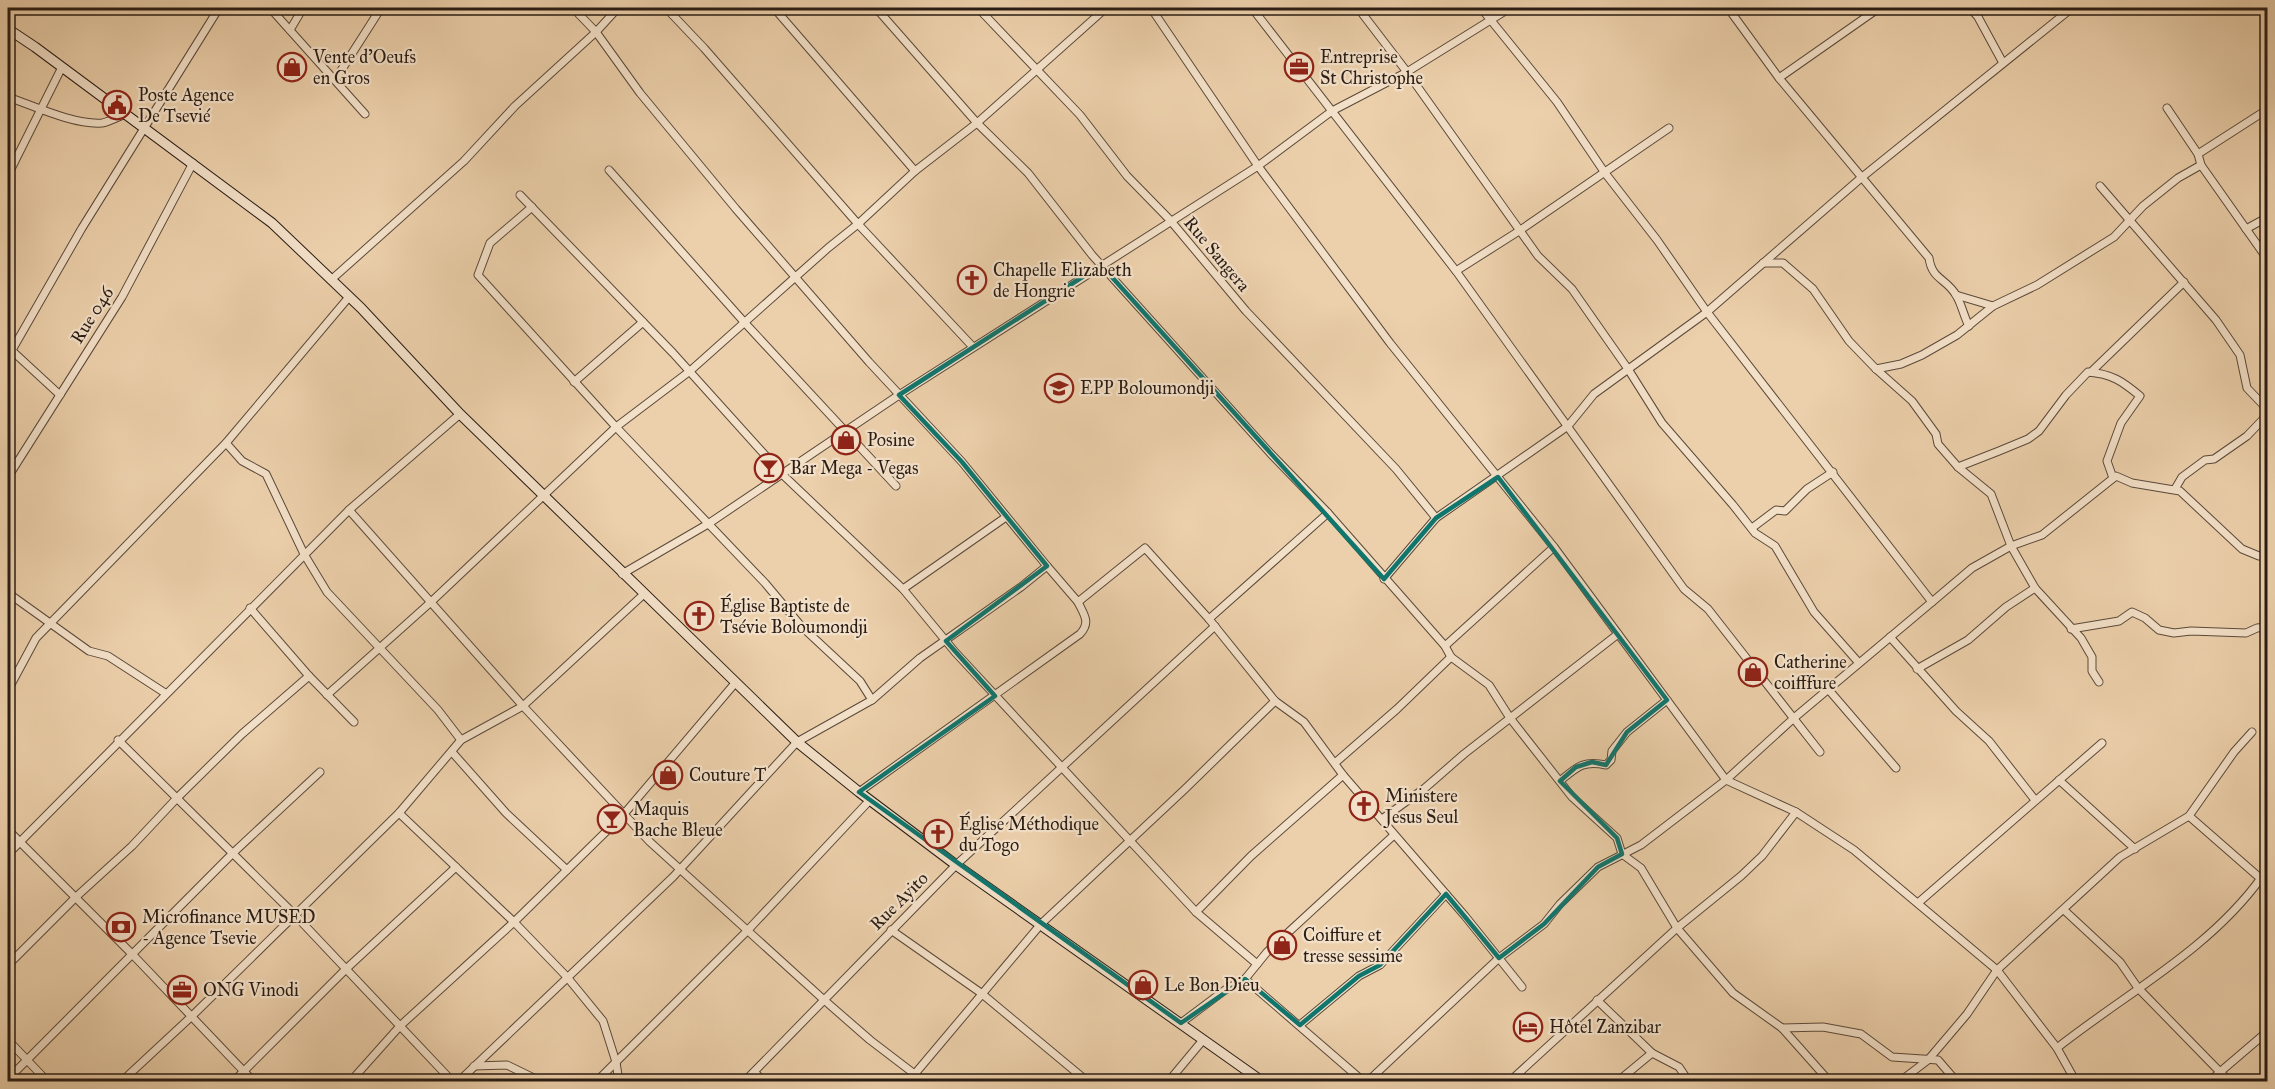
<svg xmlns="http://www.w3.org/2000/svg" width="2275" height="1089" viewBox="0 0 2275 1089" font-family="'IM FELL Great Primer',serif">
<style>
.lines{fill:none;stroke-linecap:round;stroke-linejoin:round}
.street-casing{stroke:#5a493a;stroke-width:9}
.secondary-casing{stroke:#291c14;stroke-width:11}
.street{stroke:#f3e0c8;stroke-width:7}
.secondary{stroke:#f3e0c8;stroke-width:9}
.marked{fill:none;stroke:#0f766e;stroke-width:4.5;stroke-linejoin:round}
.labels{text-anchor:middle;stroke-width:4.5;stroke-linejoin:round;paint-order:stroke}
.poi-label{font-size:18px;fill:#291c14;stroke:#f3e0c8;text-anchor:start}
.street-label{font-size:18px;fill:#291c14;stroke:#f3e0c8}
</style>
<rect width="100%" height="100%" fill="#ecd0ab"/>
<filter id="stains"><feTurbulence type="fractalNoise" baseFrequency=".00333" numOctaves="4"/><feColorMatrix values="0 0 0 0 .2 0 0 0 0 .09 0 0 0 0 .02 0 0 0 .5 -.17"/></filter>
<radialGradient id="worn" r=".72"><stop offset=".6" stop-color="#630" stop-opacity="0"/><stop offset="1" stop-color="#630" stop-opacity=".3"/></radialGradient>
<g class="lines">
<!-- street casing -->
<g class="street-casing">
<g id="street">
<polyline points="270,8 365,114"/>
<polyline points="573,8 596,32 640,93 736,209 869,362 962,462 1047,566 1078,602 1145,548 1209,619 1275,701 1304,722 1343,775 1465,916 1522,987"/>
<polyline points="666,8 704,48 858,224 973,347"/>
<polyline points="774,8 915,171"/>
<polyline points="876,8 977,123 1028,173 1092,255 1271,454 1328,513 1445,646 1554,547"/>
<polyline points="978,8 1080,115 1127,176 1170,220 1246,311 1396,469 1436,518"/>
<polyline points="1151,8 1258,166 1390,343 1554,547 1726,780 1796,812 1854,850 1997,970 2057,1048 2076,1082"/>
<polyline points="1252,8 1456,271 1684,589 1708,609 1820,752"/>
<polyline points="1358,8 1407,72 1538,256 1572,289 1628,369 1662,423 1733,505 1755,533 1775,546 1814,612 1859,663"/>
<path d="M1728,8L1779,78L1929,258C1932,280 1946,278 1956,295C1962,305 1964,317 1969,326"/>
<polyline points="1970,8 1978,17 2003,63"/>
<polyline points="290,30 303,8"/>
<polyline points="1779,78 1879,8"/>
<polyline points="335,80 381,8"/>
<path d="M8,97C34,106 74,125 102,123C109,122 117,117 124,115"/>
<polyline points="2167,108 2198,154 2201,165 2268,260"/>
<polyline points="2198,154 2268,109"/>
<polyline points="609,170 745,323 896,486"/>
<polyline points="8,175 62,67"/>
<polyline points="2100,186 2216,320 2240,355 2247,388 2268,410"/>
<polyline points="520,195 673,353 783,475 903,589 955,652 1196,912 1257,964"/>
<polyline points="2246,229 2268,217"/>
<polyline points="1763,263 1783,263 1813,289 1849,341 1876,369 1912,401 1936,434 1938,444 1958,467 1991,494 2011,546 2035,588 2081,638 2092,657 2092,671 2099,682"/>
<polyline points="1456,271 1519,231 1669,128"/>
<polyline points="331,280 464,161 515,106 596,32 618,8"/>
<polyline points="1956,295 1993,306"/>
<polyline points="8,347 60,395"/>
<polyline points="8,357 82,228 219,8"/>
<polyline points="1876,369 1901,364 1922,355 1957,335 1993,306 2037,285 2114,237 2143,206 2178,178 2201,165"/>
<polyline points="2091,372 2184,282"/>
<polyline points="574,382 643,322"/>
<polyline points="226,443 242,461 266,474 304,554 327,592 438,710 461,740"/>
<path d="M1958,467L1999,451L2028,439L2039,431L2066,395L2088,372C2112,374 2122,381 2140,396L2121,423L2107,461L2113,478"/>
<polyline points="8,477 122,297 193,163"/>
<polyline points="2175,489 2182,477 2205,460 2214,459 2247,436 2268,414"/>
<polyline points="349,510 460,414"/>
<polyline points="1752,528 1776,510 1785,511 1807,489 1833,472"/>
<polyline points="622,574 708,524 899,395 1258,166 1332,111 1407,72 1510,8"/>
<polyline points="1384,579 1436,518 1568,426 1594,394 1707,312 1861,178 2072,8"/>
<polyline points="903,589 1006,517"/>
<polyline points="8,593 89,651 108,656 165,693"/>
<polyline points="1932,602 1972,568 2011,546 2042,535 2116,476 2132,483 2180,491 2242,549 2259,556 2268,555"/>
<polyline points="250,608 309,676 354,722"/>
<polyline points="1209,619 1328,513"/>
<polyline points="2071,629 2119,621 2132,612 2145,618 2159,630 2174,633 2191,631 2246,633 2257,628 2268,627"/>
<polyline points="1890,637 1956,711 1989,741 2035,800"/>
<polyline points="1445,646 1451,657 1489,685 1510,718 1572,797 1617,838 1622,854 1641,868 1677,928 1733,993 1782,1028 1830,1082"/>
<polyline points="1917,669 1968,640 2006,607 2035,588"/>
<polyline points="1828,689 1896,768"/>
<polyline points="8,690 36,638 226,443 349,297"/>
<polyline points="327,695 431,602 616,427 478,275 490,243 532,207"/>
<polyline points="872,700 860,681 801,626 765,583 616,427 690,371 828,248 858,224 915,171 977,123 1106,8"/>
<polyline points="118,740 294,914 453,1082"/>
<polyline points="452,752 506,813 567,870"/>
<polyline points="1335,763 1397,709 1451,657"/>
<polyline points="2059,780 2135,849"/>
<path d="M1560,781C1577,767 1583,760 1606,765L1611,760L1612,751L1627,732L1667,700"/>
<path d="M859,792L1080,634C1091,622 1084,615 1078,602"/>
<polyline points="399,813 514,922 567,977 603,1021 616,1062 619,1082"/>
<polyline points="2189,816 2268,885"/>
<polyline points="1382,819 1425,788 1464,754 1618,634"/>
<polyline points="8,830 133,955 254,1082"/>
<polyline points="8,854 349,510 523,706 650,842 823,999 870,1040 925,1082"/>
<polyline points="1918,903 2102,743"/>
<polyline points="2064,910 2120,962 2138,988 2220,1072 2209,1082"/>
<polyline points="1196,912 1251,856 1343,775"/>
<polyline points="891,930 981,993 1088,1082"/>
<polyline points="8,965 76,897 132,846 177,798 242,734 309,676"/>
<polyline points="1245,979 1364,1082"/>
<polyline points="1597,1000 1652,1053"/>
<polyline points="1181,1023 1225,990 1245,979 1267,952 1394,835"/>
<polyline points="1300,1025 1359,976 1380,965 1446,894"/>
<polyline points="1782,1028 1823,1027 1861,1034 1892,1057 1938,1060 1957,1082"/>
<polyline points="8,1040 48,1082"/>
<path d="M2057,1048C2125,994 2209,950 2261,878"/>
<polyline points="474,1066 507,1065 542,1082"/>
<polyline points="754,1072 765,1082"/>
<polyline points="8,1079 233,853 320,772"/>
<polyline points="121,1082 192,1016 399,813 461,740 523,706 644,594"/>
<polyline points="233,1082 346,969 456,867"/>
<polyline points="350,1082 400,1026 514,922 624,814 736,682"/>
<polyline points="458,1082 673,877 797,742 872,700 920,658 1021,587 1047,566"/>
<polyline points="596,1082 748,930 870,800"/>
<polyline points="744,1082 956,865 1215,626"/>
<polyline points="908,1082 1041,924 1185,789 1275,701"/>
<polyline points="1168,1082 1203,1040"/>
<polyline points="1367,1082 1499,958 1544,924 1560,904 1598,867 1641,845 1726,780 1794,718 1932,602 1707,312 1657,240 1605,173 1557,102 1481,8"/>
<polyline points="1509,1082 1677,928 1741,876 1762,856 1796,812"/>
<polyline points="1617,1082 1652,1053 1679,1067 1689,1082"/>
<polyline points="1899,1082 1928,1060 1967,1014 1997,970 2120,857 2189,816 2234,752 2252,732"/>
<polyline points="2230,1082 2220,1072 2268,1031"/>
</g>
</g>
<!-- secondary casing -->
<g class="secondary-casing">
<polyline id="secondary" points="8,29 35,47 272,223 361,308 460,414 797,742 859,792 956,865 1263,1082"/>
</g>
<!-- street -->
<use href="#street" class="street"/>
<!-- secondary -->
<use href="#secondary" class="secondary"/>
</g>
<!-- marked area -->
<path class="marked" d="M1101,265L1384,579L1436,518L1498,477L1667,700L1627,732L1606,765L1592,762L1576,767L1560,781L1617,838L1622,854L1598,867L1544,924L1499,958L1446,894L1380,965L1359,976L1300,1025L1245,979L1181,1023L859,792L995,696L946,641L1047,566L962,462L899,395Z"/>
<!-- icons -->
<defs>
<g id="shop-ring" transform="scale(1.5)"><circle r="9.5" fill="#f3e0c8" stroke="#8f2418" stroke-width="1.5"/><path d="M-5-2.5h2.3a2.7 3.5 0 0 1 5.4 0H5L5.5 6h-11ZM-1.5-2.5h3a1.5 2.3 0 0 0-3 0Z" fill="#8f2418"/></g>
<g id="office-ring" transform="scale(1.5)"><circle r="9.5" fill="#f3e0c8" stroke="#8f2418" stroke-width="1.5"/><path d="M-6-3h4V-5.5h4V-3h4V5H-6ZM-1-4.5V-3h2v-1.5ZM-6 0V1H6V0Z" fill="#8f2418"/></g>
<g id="civic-ring" transform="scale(1.5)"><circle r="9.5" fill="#f3e0c8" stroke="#8f2418" stroke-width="1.5"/><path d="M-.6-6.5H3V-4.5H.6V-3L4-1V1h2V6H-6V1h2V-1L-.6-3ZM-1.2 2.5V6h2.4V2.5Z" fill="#8f2418"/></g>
<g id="church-ring" transform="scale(1.5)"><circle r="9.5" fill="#f3e0c8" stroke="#8f2418" stroke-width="1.5"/><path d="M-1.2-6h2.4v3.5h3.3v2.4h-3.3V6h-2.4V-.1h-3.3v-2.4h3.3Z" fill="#8f2418"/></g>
<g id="school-ring" transform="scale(1.5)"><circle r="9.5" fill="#f3e0c8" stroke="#8f2418" stroke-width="1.5"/><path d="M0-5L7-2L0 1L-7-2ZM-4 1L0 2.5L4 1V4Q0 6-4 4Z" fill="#8f2418"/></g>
<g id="bar-ring" transform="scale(1.5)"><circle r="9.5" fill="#f3e0c8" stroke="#8f2418" stroke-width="1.5"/><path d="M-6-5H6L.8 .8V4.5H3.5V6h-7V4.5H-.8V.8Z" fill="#8f2418"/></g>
<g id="bank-ring" transform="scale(1.5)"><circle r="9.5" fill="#f3e0c8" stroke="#8f2418" stroke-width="1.5"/><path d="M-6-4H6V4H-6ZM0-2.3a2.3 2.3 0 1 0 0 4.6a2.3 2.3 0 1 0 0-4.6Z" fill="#8f2418"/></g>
<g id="hotel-ring" transform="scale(1.5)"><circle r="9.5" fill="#f3e0c8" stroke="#8f2418" stroke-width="1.5"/><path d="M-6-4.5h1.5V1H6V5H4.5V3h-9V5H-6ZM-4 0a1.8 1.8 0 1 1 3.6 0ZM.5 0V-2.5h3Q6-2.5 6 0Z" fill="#8f2418"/></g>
</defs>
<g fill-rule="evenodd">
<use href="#shop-ring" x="292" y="67"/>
<use href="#office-ring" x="1299" y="67"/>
<use href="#civic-ring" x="117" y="105"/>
<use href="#church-ring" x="972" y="280"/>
<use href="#school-ring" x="1059" y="388"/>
<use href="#shop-ring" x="846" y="440"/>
<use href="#bar-ring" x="769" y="468"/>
<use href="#church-ring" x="699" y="616"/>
<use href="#shop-ring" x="1753" y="672"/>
<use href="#shop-ring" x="668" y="775"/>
<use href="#church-ring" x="1364" y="806"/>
<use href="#bar-ring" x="612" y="819"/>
<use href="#church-ring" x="938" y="834"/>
<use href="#bank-ring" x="121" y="927"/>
<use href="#shop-ring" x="1282" y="945"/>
<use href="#shop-ring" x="1143" y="985"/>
<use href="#office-ring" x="182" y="990"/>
<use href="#hotel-ring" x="1528" y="1027"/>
</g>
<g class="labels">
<!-- poi labels -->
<g class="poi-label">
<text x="313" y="63">Vente d'Oeufs<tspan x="313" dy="21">en Gros</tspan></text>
<text x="1320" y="63">Entreprise<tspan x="1320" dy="21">St Christophe</tspan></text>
<text x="138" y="101">Poste Agence<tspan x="138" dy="21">De Tsevié</tspan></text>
<text x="993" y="276">Chapelle Elizabeth<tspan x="993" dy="21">de Hongrie</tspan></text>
<text x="1080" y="394">EPP Boloumondji</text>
<text x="867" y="446">Posine</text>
<text x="790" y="474">Bar Mega - Vegas</text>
<text x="720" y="612">Église Baptiste de<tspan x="720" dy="21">Tsévie Boloumondji</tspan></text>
<text x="1774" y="668">Catherine<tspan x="1774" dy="21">coifffure</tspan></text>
<text x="689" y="781">Couture T</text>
<text x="1385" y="802">Ministere<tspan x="1385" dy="21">Jesus Seul</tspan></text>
<text x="633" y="815">Maquis<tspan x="633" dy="21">Bache Bleue</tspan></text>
<text x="959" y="830">Église Méthodique<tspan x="959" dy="21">du Togo</tspan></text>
<text x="142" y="923">Microfinance MUSED<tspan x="142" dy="21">- Agence Tsevie</tspan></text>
<text x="1303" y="941">Coiffure et<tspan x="1303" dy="21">tresse sessime</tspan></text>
<text x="1164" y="991">Le Bon Dieu</text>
<text x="203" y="996">ONG Vinodi</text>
<text x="1549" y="1033">Hôtel Zanzibar</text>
</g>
<!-- street labels -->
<g class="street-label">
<text transform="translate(1217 254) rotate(50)" y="6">Rue Sangera</text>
<text transform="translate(92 315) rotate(-58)" y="6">Rue 046</text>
<text transform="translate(899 901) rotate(-45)" y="6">Rue Ayito</text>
</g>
</g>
<!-- margin -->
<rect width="2275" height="1089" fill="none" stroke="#ecd0ab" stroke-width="30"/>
<rect x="9" y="9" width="2257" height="1071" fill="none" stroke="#291c14" stroke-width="3"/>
<rect x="15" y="15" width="2245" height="1059" fill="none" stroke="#291c14" stroke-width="1.5"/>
<rect width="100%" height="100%" filter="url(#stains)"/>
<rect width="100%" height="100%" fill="url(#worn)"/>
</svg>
